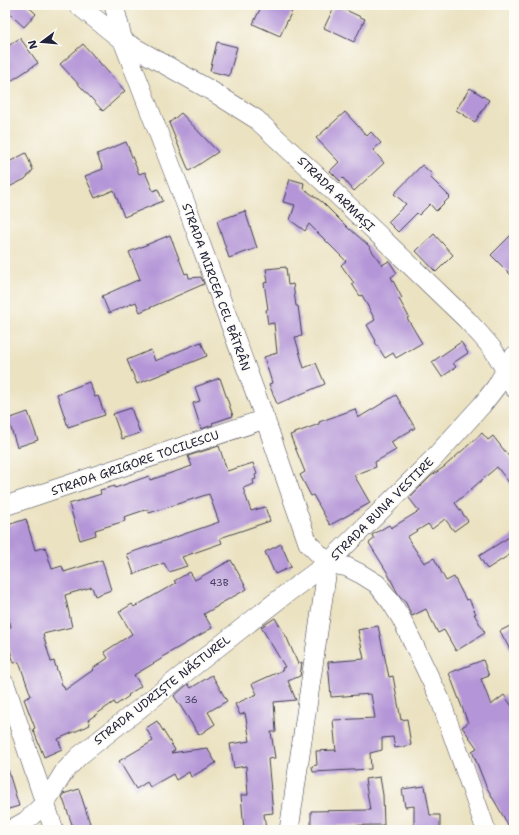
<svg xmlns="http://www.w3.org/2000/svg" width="519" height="835" viewBox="0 0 519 835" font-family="'Shantell Sans',sans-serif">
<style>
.building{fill:#b495d7}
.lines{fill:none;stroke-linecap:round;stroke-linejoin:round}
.minor-casing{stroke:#403f4f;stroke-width:20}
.minor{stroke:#fff;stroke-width:19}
.labels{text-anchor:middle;stroke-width:4;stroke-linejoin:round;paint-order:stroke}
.number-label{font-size:10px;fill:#463f62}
.street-label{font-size:12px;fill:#22223b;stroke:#fdfcf7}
</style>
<rect width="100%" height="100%" fill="#fdfcf7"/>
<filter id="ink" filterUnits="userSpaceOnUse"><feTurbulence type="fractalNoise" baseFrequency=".025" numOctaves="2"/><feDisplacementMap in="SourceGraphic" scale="8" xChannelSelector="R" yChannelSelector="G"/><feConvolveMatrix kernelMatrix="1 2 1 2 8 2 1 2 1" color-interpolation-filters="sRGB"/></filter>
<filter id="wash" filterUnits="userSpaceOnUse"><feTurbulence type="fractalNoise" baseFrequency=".012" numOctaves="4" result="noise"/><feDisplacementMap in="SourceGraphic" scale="16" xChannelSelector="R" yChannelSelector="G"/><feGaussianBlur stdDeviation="0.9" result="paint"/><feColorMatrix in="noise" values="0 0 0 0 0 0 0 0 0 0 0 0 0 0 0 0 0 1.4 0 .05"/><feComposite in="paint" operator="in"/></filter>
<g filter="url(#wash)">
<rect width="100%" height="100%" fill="#ebe2c1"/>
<g id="blocks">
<!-- building -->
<g class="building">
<polygon points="5,5 27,5 36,14 24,27 5,10"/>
<polygon points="262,5 295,5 280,36 253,24"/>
<polygon points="335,5 365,19 354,42 324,28"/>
<polygon points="20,38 38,63 5,85 5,48"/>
<polygon points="217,42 237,47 229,76 210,71"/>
<polygon points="83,44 125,91 103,111 60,64"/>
<polygon points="470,88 489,100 475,122 456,110"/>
<polygon points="345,112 367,136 371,132 381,143 373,150 384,163 354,191 343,178 340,181 330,171 339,162 316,138"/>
<polygon points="181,113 218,152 189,171 169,123"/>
<polygon points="126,142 139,174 145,172 153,191 158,189 163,201 124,217 114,190 95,198 85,176 103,169 97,154"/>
<polygon points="26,153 33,170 25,179 5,189 5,164"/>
<polygon points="422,165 432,174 430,177 450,197 436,211 430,204 419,215 417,213 398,232 388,222 406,204 394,194"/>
<polygon points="290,179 304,183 303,188 322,202 350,230 350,229 368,245 382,265 389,261 397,273 391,277 402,298 399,299 409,317 407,318 422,343 396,358 393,353 385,358 375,342 376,341 367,325 375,320 362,295 360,296 352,284 354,283 341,265 346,261 309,224 305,231 290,220 295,205 283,202"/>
<polygon points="245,211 257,248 229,258 217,221"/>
<polygon points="514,232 514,278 491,255"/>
<polygon points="434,234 453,255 436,272 416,251"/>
<polygon points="170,235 185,274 188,273 189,278 201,277 204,284 140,312 136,302 109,313 102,296 140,279 129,252"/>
<polygon points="286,267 288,285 293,284 296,306 298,306 302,336 295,337 304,368 316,363 325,384 277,404 269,384 272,383 264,357 277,353 274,323 268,324 266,310 268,309 264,283 268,282 266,269"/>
<polygon points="201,342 207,356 137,384 127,360 151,350 155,361"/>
<polygon points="461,342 468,353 453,363 456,367 442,377 432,362"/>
<polygon points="220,378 233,416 212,423 213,425 201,429 193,403 200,401 195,387"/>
<polygon points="89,382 95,397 98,396 105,415 68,427 57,394"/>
<polygon points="396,395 415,428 391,442 396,450 375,462 376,467 354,475 370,503 330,525 313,495 311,496 300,475 305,472 290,435 319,424 319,422 355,409 358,418"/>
<polygon points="131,408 140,433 122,439 113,414"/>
<polygon points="28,412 38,440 17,447 8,419"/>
<polygon points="482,433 488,440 493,436 514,463 514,489 497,467 455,503 468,521 454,531 445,519 432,529 428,524 407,537 424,563 434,558 446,581 454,577 466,600 469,599 476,614 474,614 485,633 456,651 444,630 438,633 426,609 412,616 404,599 402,599 397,592 387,572 369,543 374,539 372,535 389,525 391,528 419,511 409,498 431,476 444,467"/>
<polygon points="219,446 227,471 253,463 257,474 255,475 256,479 253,480 254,484 243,488 251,511 265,507 270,521 220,538 222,543 182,557 187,566 169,572 164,563 134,574 127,554 219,522 209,494 149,513 148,509 124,517 125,521 95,530 96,535 80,540 69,504 101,494 100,490 115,486 115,488 149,476 150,480 192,466 188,456"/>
<polygon points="26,519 35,550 45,547 52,569 62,566 64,572 102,560 111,590 95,596 92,587 65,595 72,627 43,634 51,662 54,661 62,685 63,685 65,690 93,670 92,669 108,658 104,652 132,634 119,612 132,604 134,607 176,583 174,581 190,572 195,580 231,560 247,589 218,605 218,606 204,614 212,628 162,657 163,658 134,675 141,686 128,695 129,696 116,705 114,702 88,720 90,725 58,739 62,749 44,757 33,729 35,728 24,699 31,696 19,662 14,663 5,634 5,628 11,627 5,602 5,526"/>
<polygon points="514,534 514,552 487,569 479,556"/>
<polygon points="281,544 291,567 275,574 265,552"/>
<polygon points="275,618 287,638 298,664 302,662 300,676 288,681 296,700 274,702 276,732 271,732 275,758 268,759 273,813 264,814 266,830 244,830 241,795 248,795 246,766 234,768 230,744 250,741 245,713 240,715 235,704 257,694 252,684 283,670 282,668 285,667 261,627"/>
<polygon points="514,624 514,657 500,631"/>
<polygon points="378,626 389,677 393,676 401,720 407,719 411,745 395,748 393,737 382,738 382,750 370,753 371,769 313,772 312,766 317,765 316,751 335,750 336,752 333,720 375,718 371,694 331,697 328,662 364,659 358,630"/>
<polygon points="483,660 489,676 481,679 491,705 504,695 514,709 514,830 511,830 486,786 472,751 477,748 462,727 468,723 449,673"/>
<polygon points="212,675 227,701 208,712 215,724 199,735 174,696 188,684 191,688"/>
<polygon points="157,721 175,750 171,753 207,748 216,763 191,777 189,772 176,780 173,774 150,787 147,782 136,789 119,761 153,741 146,728"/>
<polygon points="5,770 8,770 19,806 5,810"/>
<polygon points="380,777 383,795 384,825 311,826 311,811 370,810 365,779"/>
<polygon points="425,786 430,815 440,815 440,830 414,830 414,806 405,807 402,789"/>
<polygon points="79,789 92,830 74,830 62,796 63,794"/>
</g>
</g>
</g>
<g filter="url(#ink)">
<use href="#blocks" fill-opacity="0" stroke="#403f4f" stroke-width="1"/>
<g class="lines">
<!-- minor casing -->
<g class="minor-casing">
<g id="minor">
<path d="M78,5L123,41L210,90L256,119L330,188L467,320C477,331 488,342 496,354C503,365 508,376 514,388"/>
<polyline points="114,5 123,41 190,215 265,419 308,543 328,563"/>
<polyline points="5,506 265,419"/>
<polyline points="328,563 347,567 361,574 377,584 391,602 401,618 440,699 486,830"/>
<polyline points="5,684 54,830"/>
<polyline points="10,830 26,821 45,803 64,772 79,756 287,593 328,563 433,459 482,405 496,387 514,356"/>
<polyline points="289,830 328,563"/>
</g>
</g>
<!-- minor -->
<use href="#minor" class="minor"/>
</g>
</g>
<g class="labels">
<!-- number labels -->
<g class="number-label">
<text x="219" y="586">43B</text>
<text x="191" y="703">36</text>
</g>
<!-- street labels -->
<g class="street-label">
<text transform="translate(336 194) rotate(44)" y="4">STRADA ARMAȘI</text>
<text transform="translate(216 287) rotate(70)" y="4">STRADA MIRCEA CEL BĂTRÂN</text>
<text transform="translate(135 463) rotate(-19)" y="4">STRADA GRIGORE TOCILESCU</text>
<text transform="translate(382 509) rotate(-45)" y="4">STRADA BUNA VESTIRE</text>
<text transform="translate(162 690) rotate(-38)" y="4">STRADA UDRIȘTE NĂSTUREL</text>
</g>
</g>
<!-- margin -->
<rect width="519" height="835" fill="none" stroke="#fdfcf7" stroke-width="20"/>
<!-- north arrow -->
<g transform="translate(42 42) rotate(254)" stroke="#fdfcf7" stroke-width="3" paint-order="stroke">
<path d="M0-3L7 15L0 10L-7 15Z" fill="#22223b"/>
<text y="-6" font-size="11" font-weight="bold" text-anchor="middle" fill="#22223b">N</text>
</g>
</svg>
